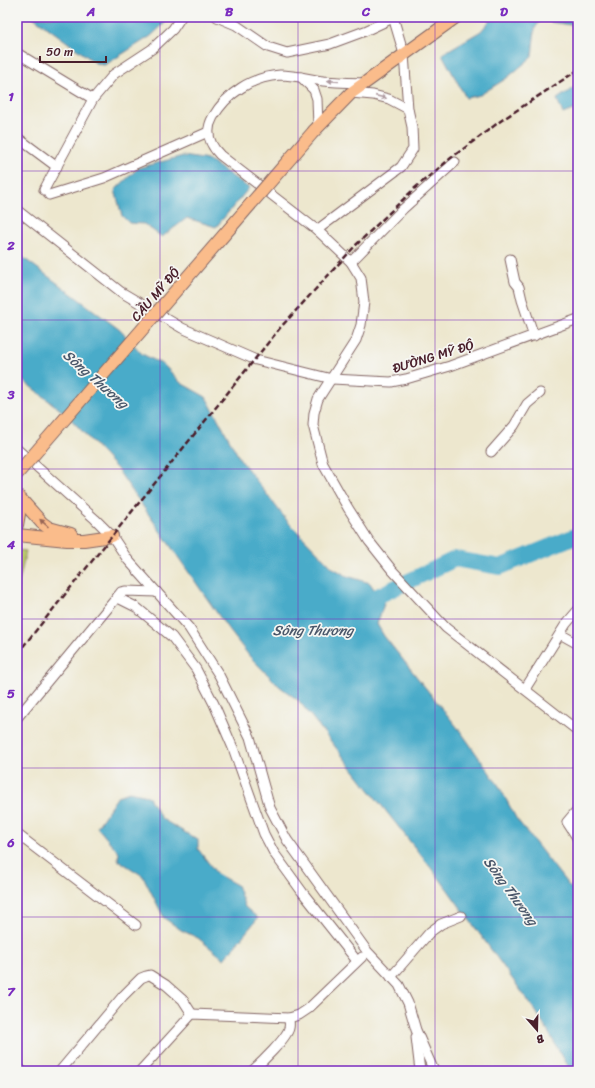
<svg xmlns="http://www.w3.org/2000/svg" width="595" height="1088" viewBox="0 0 595 1088" font-family="Sriracha,sans-serif">
<style>
.green{fill:#b8c86b;stroke:#81744b}
.water{fill:#49abc9;stroke:#4a657a}
.lines{fill:none;stroke-linecap:round;stroke-linejoin:round}
.river{stroke:#49abc9;stroke-width:16}
.minor-casing{stroke:#836564;stroke-width:11}
.major-casing{stroke:#836564;stroke-width:14}
.minor{stroke:#fff;stroke-width:9}
.major{stroke:#fabc8b;stroke-width:12}
.rail{stroke:#4a1f2b;stroke-width:2.5;stroke-dasharray:6 3;stroke-linecap:butt}
.major-bridge-casing{stroke:#836564;stroke-width:14;stroke-linecap:butt}
.major-bridge{stroke:#fabc8b;stroke-width:12}
.oneway{fill:#ae9aa0}
.oneway2{fill:#996656}
.grid{fill:none;stroke:#7b2cbf;stroke-width:1;stroke-opacity:0.55}
.labels{text-anchor:middle;stroke-width:3.5;stroke-linejoin:round;paint-order:stroke}
.street-label{font-size:13px;fill:#4a1f2b;stroke:#f6f6f2}
.water-label{font-size:14px;font-style:italic;fill:#4a576a;stroke:#f6f6f2}
.neatline{fill:none;stroke:#7b2cbf;stroke-width:1.5}
.grid-label{font-size:13px;text-anchor:middle;font-weight:bold;fill:#7b2cbf}
</style>
<rect width="100%" height="100%" fill="#f6f6f2"/>
<filter id="ink" filterUnits="userSpaceOnUse"><feTurbulence type="fractalNoise" baseFrequency=".025" numOctaves="2"/><feDisplacementMap in="SourceGraphic" scale="8" xChannelSelector="R" yChannelSelector="G"/><feConvolveMatrix kernelMatrix="1 2 1 2 8 2 1 2 1" color-interpolation-filters="sRGB"/></filter>
<filter id="wash" filterUnits="userSpaceOnUse"><feTurbulence type="fractalNoise" baseFrequency=".012" numOctaves="4" result="noise"/><feDisplacementMap in="SourceGraphic" scale="16" xChannelSelector="R" yChannelSelector="G"/><feGaussianBlur stdDeviation="0.9" result="paint"/><feColorMatrix in="noise" values="0 0 0 0 0 0 0 0 0 0 0 0 0 0 0 0 0 1.4 0 .05"/><feComposite in="paint" operator="in"/></filter>
<g filter="url(#wash)">
<rect width="100%" height="100%" fill="#ede7ce"/>
<!-- green -->
<polygon class="green" points="17,550 26,551 17,592"/>
<!-- water -->
<g class="water">
<polygon points="33,17 171,17 151,36 108,63 104,65 97,64"/>
<polygon points="493,17 543,17 535,28 532,57 507,78 480,95 466,98 442,54 481,31"/>
<polygon points="550,17 578,17 578,26 550,22"/>
<polygon points="578,85 578,108 563,114 557,99"/>
<polygon points="183,156 209,160 249,188 216,227 187,218 162,237 144,224 129,223 122,216 115,190 138,168"/>
<polygon points="17,253 120,330 142,354 164,365 181,383 206,397 240,459 288,522 333,568 347,576 370,583 384,604 377,624 384,636 461,732 499,786 516,818 569,886 578,892 578,1071 571,1071 537,1013 442,882 299,701 279,686 250,657 226,626 117,469 67,415 17,376"/>
<polygon points="129,792 148,796 162,819 198,840 198,849 217,874 237,885 245,907 258,918 224,959 198,938 181,930 164,918 143,876 118,860 119,853 97,827 118,796"/>
</g>
<g class="lines">
<!-- river -->
<polyline class="river" points="359,605 455,559 500,567 578,535"/>
</g>
</g>
<g filter="url(#ink)">
<g class="lines">
<!-- minor casing -->
<g class="minor-casing">
<g id="minor">
<polyline points="217,17 236,25 268,47 287,53 330,44 365,31 393,18"/>
<polyline points="17,53 93,99"/>
<polyline points="301,77 314,90 317,99 318,126"/>
<path d="M366,83C352,83 337,82 323,81C309,79 295,75 280,75C252,77 227,93 213,117C205,131 209,144 220,155L317,230L351,262L361,278L364,302L361,325L356,340L318,399L314,413L313,425L323,464L348,508L369,541L392,570L446,628L578,731"/>
<polyline points="351,93 373,95 389,99 408,109"/>
<polyline points="18,138 57,167"/>
<polyline points="44,190 93,99 114,74 152,49 173,29 181,17"/>
<polyline points="49,195 104,178 208,132"/>
<polyline points="17,210 121,292 182,328 256,360 332,379 391,382 406,379 450,366 578,319"/>
<polyline points="317,230 401,167 413,149 412,127 408,109 404,54 393,17"/>
<polyline points="510,259 515,282 519,287 522,300 534,336"/>
<polyline points="351,262 403,209 455,162"/>
<polyline points="17,449 95,519 112,536 128,560 189,628 219,675 250,737 270,808 287,840 367,951 399,985 408,1003 416,1030 434,1071"/>
<polyline points="491,452 514,426 527,404 540,393"/>
<polyline points="157,592 126,591 121,592 118,596 120,599 136,607 172,637 196,669 214,704 233,748 264,834 274,853 303,893 357,961"/>
<polyline points="560,634 578,644"/>
<polyline points="525,689 566,624 578,610"/>
<polyline points="17,718 118,596"/>
<polyline points="578,809 567,822 578,839"/>
<polyline points="17,834 136,925"/>
<polyline points="391,977 430,932 441,924 461,916"/>
<polyline points="416,1037 420,1071"/>
<polyline points="17,1066 22,1071"/>
<polyline points="60,1071 123,996 141,978 146,976 150,975 166,985 183,1000 192,1014"/>
<polyline points="140,1071 192,1014 289,1018 299,1015 308,1009 362,957"/>
<path d="M252,1071C261,1063 287,1038 289,1028C290,1025 289,1021 289,1018"/>
</g>
</g>
<!-- major casing -->
<g class="major-casing">
<g id="major">
<polyline points="314,131 351,93 456,17"/>
<polyline points="17,495 42,523 49,528 71,534"/>
<polyline points="17,505 19,514 17,525"/>
<polyline points="17,535 67,540 84,540 112,536"/>
</g>
</g>
<!-- minor -->
<use href="#minor" class="minor"/>
<!-- major -->
<use href="#major" class="major"/>
<!-- rail -->
<polyline class="rail" points="17,654 280,328 356,245 415,188 451,158 502,120 578,70"/>
<!-- major-bridge casing -->
<g class="major-bridge-casing">
<polyline id="major-bridge" points="17,474 314,131"/>
</g>
<!-- major-bridge -->
<use href="#major-bridge" class="major-bridge"/>
</g>
<!-- one-way arrows -->
<defs><path id="oneway-solid" d="M-6-.8H1V-3.2L6.5 0L1 3.2V.8H-6Z"/></defs>
<g class="oneway">
<use href="#oneway-solid" transform="translate(333 81) rotate(-176)"/>
<use href="#oneway-solid" transform="translate(381 97) rotate(13)"/>
</g>
<use class="oneway2" href="#oneway-solid" transform="translate(44 523) rotate(-138)"/>
</g>
<!-- grid -->
<path class="grid" d="M160,17V1071M298,17V1071M435,17V1071M17,171H578M17,320H578M17,469H578M17,619H578M17,768H578M17,917H578"/>
<g class="labels">
<!-- street labels -->
<g class="street-label">
<text transform="translate(155 294) rotate(-49)" y="5">CẦU MỸ ĐỘ</text>
<text transform="translate(433 356) rotate(-17)" y="5">ĐƯỜNG MỸ ĐỘ</text>
</g>
<!-- water labels -->
<g class="water-label">
<text transform="translate(96 379) rotate(41)" y="5">Sông Thương</text>
<text x="313" y="635">Sông Thương</text>
<text transform="translate(511 891) rotate(54)" y="5">Sông Thương</text>
</g>
</g>
<!-- margin -->
<rect width="595" height="1088" fill="none" stroke="#f6f6f2" stroke-width="44"/>
<!-- north arrow -->
<g transform="translate(537 1030) rotate(160)" stroke="#f6f6f2" stroke-width="3" paint-order="stroke">
<path d="M0-3L7 15L0 10L-7 15Z" fill="#4a1f2b"/>
<text y="-6" font-size="11" font-weight="bold" text-anchor="middle" fill="#4a1f2b">B</text>
</g>
<!-- scale -->
<path d="M40 56v6h66v-6" fill="none" stroke="#4a1f2b" stroke-width="2"/>
<text x="46" y="56" font-size="12" fill="#4a1f2b" stroke="#f6f6f2" stroke-width="3" paint-order="stroke">50 m</text>
<rect x="22" y="22" width="551" height="1044" class="neatline"/>
<g class="grid-label">
<text x="91" y="16">A</text>
<text x="229" y="16">B</text>
<text x="366" y="16">C</text>
<text x="504" y="16">D</text>
<text x="11" y="101">1</text>
<text x="11" y="250">2</text>
<text x="11" y="399">3</text>
<text x="11" y="549">4</text>
<text x="11" y="698">5</text>
<text x="11" y="847">6</text>
<text x="11" y="996">7</text>
</g>
</svg>
